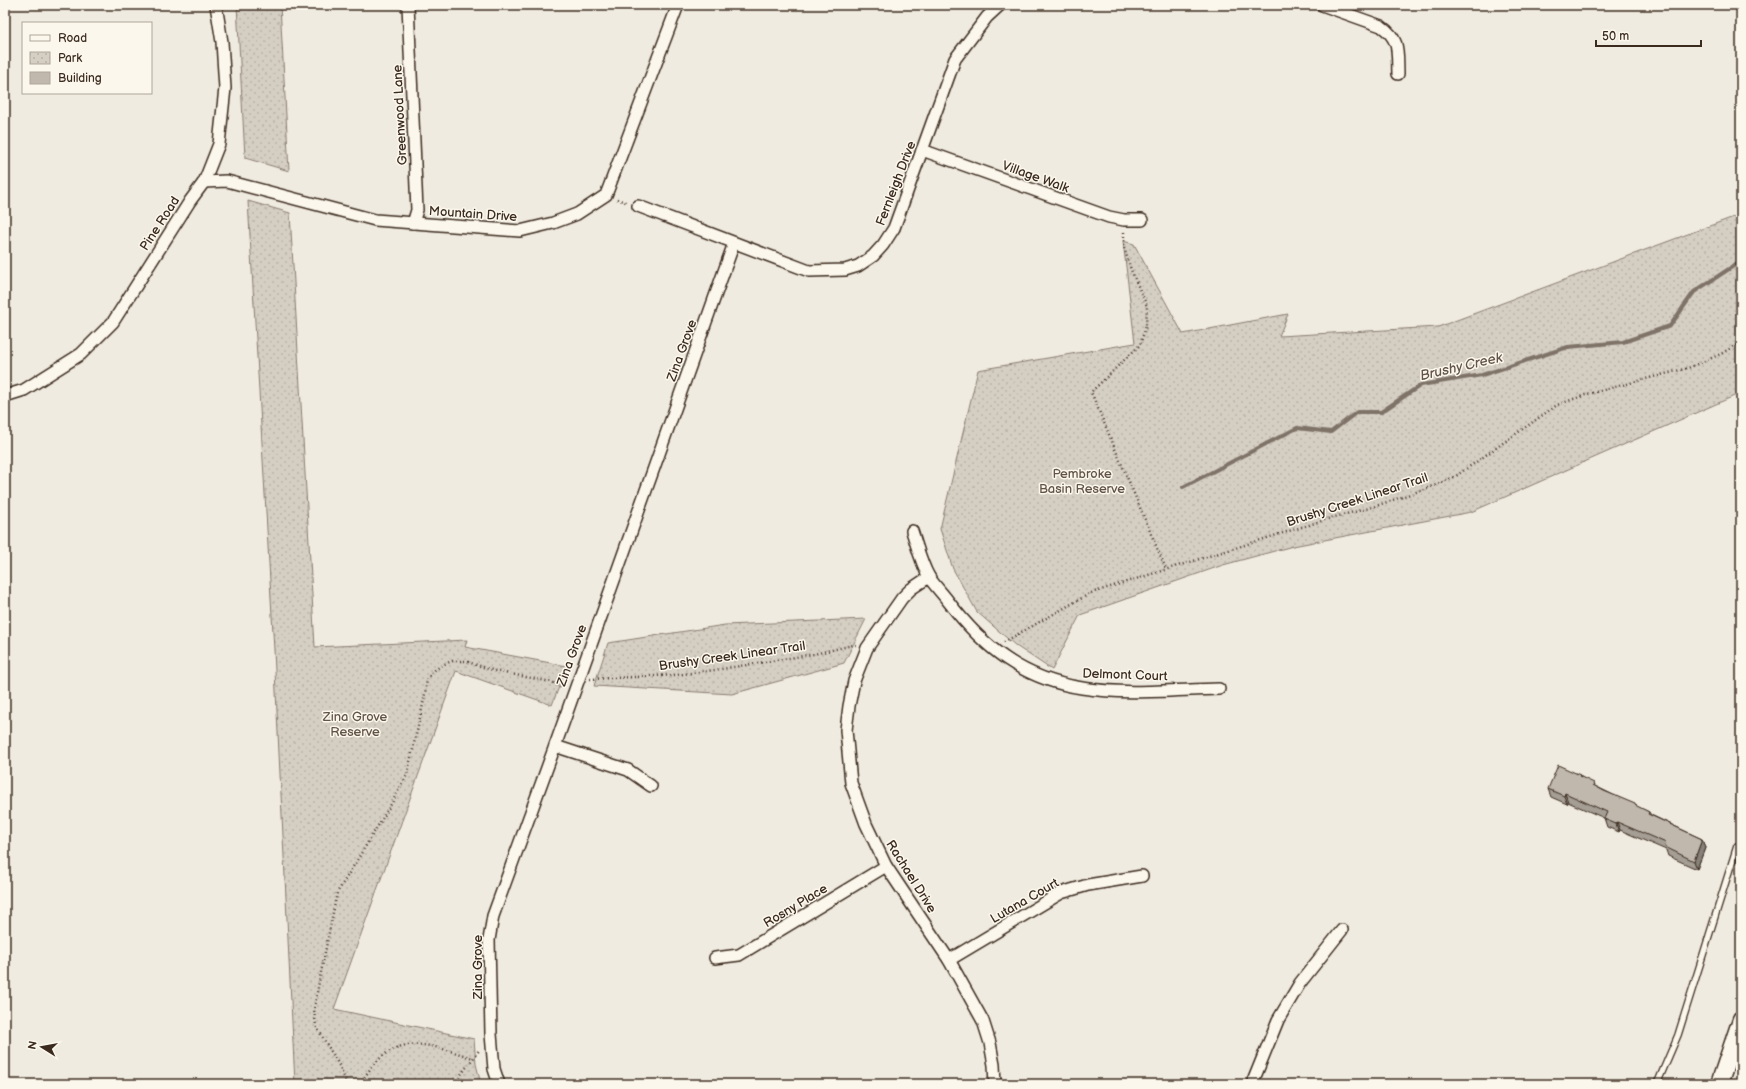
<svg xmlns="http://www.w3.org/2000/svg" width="1746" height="1089" viewBox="0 0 1746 1089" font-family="'Balsamiq Sans',sans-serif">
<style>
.park{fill:url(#park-dots);stroke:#887c70}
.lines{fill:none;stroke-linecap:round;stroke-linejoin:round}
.stream{stroke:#7f7367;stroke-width:4}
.service-casing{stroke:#3b2a1e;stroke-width:8}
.minor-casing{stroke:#3b2a1e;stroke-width:14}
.secondary-casing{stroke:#3b2a1e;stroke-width:19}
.path{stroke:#3b2a1e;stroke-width:2.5;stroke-dasharray:1 3;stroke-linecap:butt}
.service{stroke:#fbf7ec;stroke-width:5.5}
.minor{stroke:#fbf7ec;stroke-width:11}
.secondary{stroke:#fbf7ec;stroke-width:16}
.wall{fill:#a59e95;stroke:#3b2a1e}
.shaded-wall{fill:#868179;stroke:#3b2a1e}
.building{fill:#c0b8ad;stroke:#3b2a1e}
.labels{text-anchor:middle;stroke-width:3;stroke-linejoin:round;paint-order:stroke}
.street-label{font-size:13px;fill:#3b2a1e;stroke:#fbf7ec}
.park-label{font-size:13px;fill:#625347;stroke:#fbf7ec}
.water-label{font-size:14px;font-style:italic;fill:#635448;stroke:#fbf7ec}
</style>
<defs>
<pattern id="park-dots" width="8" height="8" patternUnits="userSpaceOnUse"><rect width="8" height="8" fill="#d5cec3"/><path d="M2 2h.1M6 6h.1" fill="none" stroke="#b8b1a7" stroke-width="1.8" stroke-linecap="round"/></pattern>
</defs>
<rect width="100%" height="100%" fill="#f0ebe0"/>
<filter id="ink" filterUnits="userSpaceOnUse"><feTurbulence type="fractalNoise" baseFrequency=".025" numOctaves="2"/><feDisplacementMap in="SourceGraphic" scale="8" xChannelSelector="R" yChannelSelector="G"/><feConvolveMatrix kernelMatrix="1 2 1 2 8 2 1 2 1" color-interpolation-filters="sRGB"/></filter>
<g filter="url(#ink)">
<!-- park -->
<g class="park">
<polygon points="237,5 280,5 289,171 245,158"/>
<polygon points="248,201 290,213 315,647 467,640 465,647 567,666 552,705 456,671 334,1009 474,1039 476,1064 481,1084 295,1084 274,650"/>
<polygon points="1741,213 1741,393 1471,512 1293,546 1223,565 1080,615 1052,670 1016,646 977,612 953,569 940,529 978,370 1135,343 1123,241 1134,244 1183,334 1288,314 1279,336 1438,327 1739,215"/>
<polygon points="866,619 844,663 732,694 594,686 608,643 725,625"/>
</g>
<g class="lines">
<!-- stream -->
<polyline class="stream" points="1183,487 1297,428 1331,432 1357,412 1381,412 1421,385 1482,375 1568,347 1623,342 1670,326 1694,292 1741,261"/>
<!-- service casing -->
<g class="service-casing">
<polyline id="service" points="1657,1084 1678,1035 1737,846"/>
</g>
<!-- minor casing -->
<g class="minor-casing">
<g id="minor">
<polyline points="408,5 417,210 413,223"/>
<path d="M1322,5L1381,26C1401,40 1397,52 1398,74"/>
<polyline points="922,150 1109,217 1124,220 1142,220"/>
<polyline points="204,182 227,181 375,220 520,231 553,223 577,214 606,195 678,5"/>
<polyline points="638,206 809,271 845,270 858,266 873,256 883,245 894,228 955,59 987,17 1000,5"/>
<polyline points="5,396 24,390 81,354 113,322 190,201 204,182 219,144 225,88 222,42 216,5"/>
<path d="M912,531C917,546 921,563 929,577C934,585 942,593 948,601C983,647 1022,679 1082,688C1126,695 1174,690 1219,689"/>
<polyline points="929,577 911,589 902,598 867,648 854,681 849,706 846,730 851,783 866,824 886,866 949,960 983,1021 990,1043 994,1065 995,1084"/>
<polyline points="555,746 628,770 651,786"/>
<polyline points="715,958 739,955 886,866"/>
<polyline points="949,960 1061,893 1088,885 1142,876"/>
<polyline points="499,1084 494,1069 491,1034 489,940 493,916 555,746 734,243"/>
<polyline points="1252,1084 1278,1020 1300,983 1342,930"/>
</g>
</g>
<!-- secondary casing -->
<g class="secondary-casing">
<polyline id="secondary" points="1719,1084 1741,1019"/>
</g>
<!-- path -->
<g class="path">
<polyline points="617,199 628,203"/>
<polyline points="1124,232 1124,247 1131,270 1147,306 1146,326 1140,345 1091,392 1166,569"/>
<polyline points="1004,642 1091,593 1331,518 1373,507 1436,485 1456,476 1557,405 1588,394 1688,368 1721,354 1741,342"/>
<polyline points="590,679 676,675 715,670 814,654 853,645 856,645"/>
<polyline points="347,1084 339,1065 316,1026 314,1009 319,982 337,893 390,806 407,775 424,700 427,680 432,672 442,665 452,661 465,661 495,671 552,682 563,689"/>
<path d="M360,1084C393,1030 421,1042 473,1058"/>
<polyline points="454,1084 480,1049"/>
</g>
<!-- service -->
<use href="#service" class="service"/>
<!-- minor -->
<use href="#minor" class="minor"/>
<!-- secondary -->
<use href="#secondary" class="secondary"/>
</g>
<!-- wall -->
<polygon class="wall" points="1580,775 1581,777 1595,786 1636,806 1649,812 1651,815 1702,839 1705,848 1697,869 1668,856 1666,850 1620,830 1619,832 1607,827 1604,818 1568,802 1567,804 1551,797 1548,789"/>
<!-- shaded-wall -->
<g class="shaded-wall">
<polygon points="1565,793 1568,802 1567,804 1564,796"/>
<polygon points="1617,822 1620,830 1619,832 1616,824"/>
<polygon points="1702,839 1705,848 1697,869 1694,861"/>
</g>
<!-- building -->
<polygon class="building" points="1558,765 1580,775 1579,776 1594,783 1593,785 1604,791 1635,804 1635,805 1649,812 1648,814 1702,839 1694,861 1665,847 1666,843 1617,822 1616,824 1604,819 1607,812 1565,793 1564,796 1548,789"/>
</g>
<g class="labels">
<!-- street labels -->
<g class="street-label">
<text transform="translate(399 115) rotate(-93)" y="5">Greenwood Lane</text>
<text transform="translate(1036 176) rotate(20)" y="5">Village Walk</text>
<text transform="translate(895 183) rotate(-69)" y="5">Fernleigh Drive</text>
<text transform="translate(473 213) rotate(4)" y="5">Mountain Drive</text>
<text transform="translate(159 223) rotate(-57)" y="5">Pine Road</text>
<text transform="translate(681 350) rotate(-70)" y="5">Zina Grove</text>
<text transform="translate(1357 499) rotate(-18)" y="5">Brushy Creek Linear Trail</text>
<text transform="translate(571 655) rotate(-70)" y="5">Zina Grove</text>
<text transform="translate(732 655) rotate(-8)" y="5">Brushy Creek Linear Trail</text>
<text transform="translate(1125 674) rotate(2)" y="5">Delmont Court</text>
<text transform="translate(912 876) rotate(58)" y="5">Rachael Drive</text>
<text transform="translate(1024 900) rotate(-30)" y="5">Lutana Court</text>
<text transform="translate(795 905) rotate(-31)" y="5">Rosny Place</text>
<text transform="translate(477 967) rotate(-90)" y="5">Zina Grove</text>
</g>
<!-- park labels -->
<g class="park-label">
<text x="1082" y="478">Pembroke<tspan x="1082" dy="15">Basin Reserve</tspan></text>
<text x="355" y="721">Zina Grove<tspan x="355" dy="15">Reserve</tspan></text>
</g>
<!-- water labels -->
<g class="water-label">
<text transform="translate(1461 366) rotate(-13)" y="5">Brushy Creek</text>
</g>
</g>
<!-- margin -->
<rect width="1746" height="1089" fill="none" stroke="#fbf7ec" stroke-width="20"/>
<rect x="10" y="10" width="1726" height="1069" fill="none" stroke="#3b2a1e" stroke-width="1.5" filter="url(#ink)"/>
<!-- legend -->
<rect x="22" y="22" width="130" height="72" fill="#fbf7ec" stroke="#aea59a"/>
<rect x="30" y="35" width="20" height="6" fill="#fbf7ec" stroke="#aea59a"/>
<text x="58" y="42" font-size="12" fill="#3b2a1e">Road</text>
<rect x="30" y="52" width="20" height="12" fill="url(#park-dots)" stroke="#aea59a"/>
<text x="58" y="62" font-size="12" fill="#3b2a1e">Park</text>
<rect x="30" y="72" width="20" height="12" fill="#c0b8ad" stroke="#aea59a"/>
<text x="58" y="82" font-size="12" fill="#3b2a1e">Building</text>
<!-- north arrow -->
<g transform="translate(42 1047) rotate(281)" stroke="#fbf7ec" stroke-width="3" paint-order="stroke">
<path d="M0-3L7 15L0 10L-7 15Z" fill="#3b2a1e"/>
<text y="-6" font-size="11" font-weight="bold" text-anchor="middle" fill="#3b2a1e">N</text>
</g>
<!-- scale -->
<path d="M1596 40v6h105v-6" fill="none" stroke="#3b2a1e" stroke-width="2"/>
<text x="1602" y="40" font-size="12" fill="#3b2a1e" stroke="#fbf7ec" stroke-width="3" paint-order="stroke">50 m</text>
</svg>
